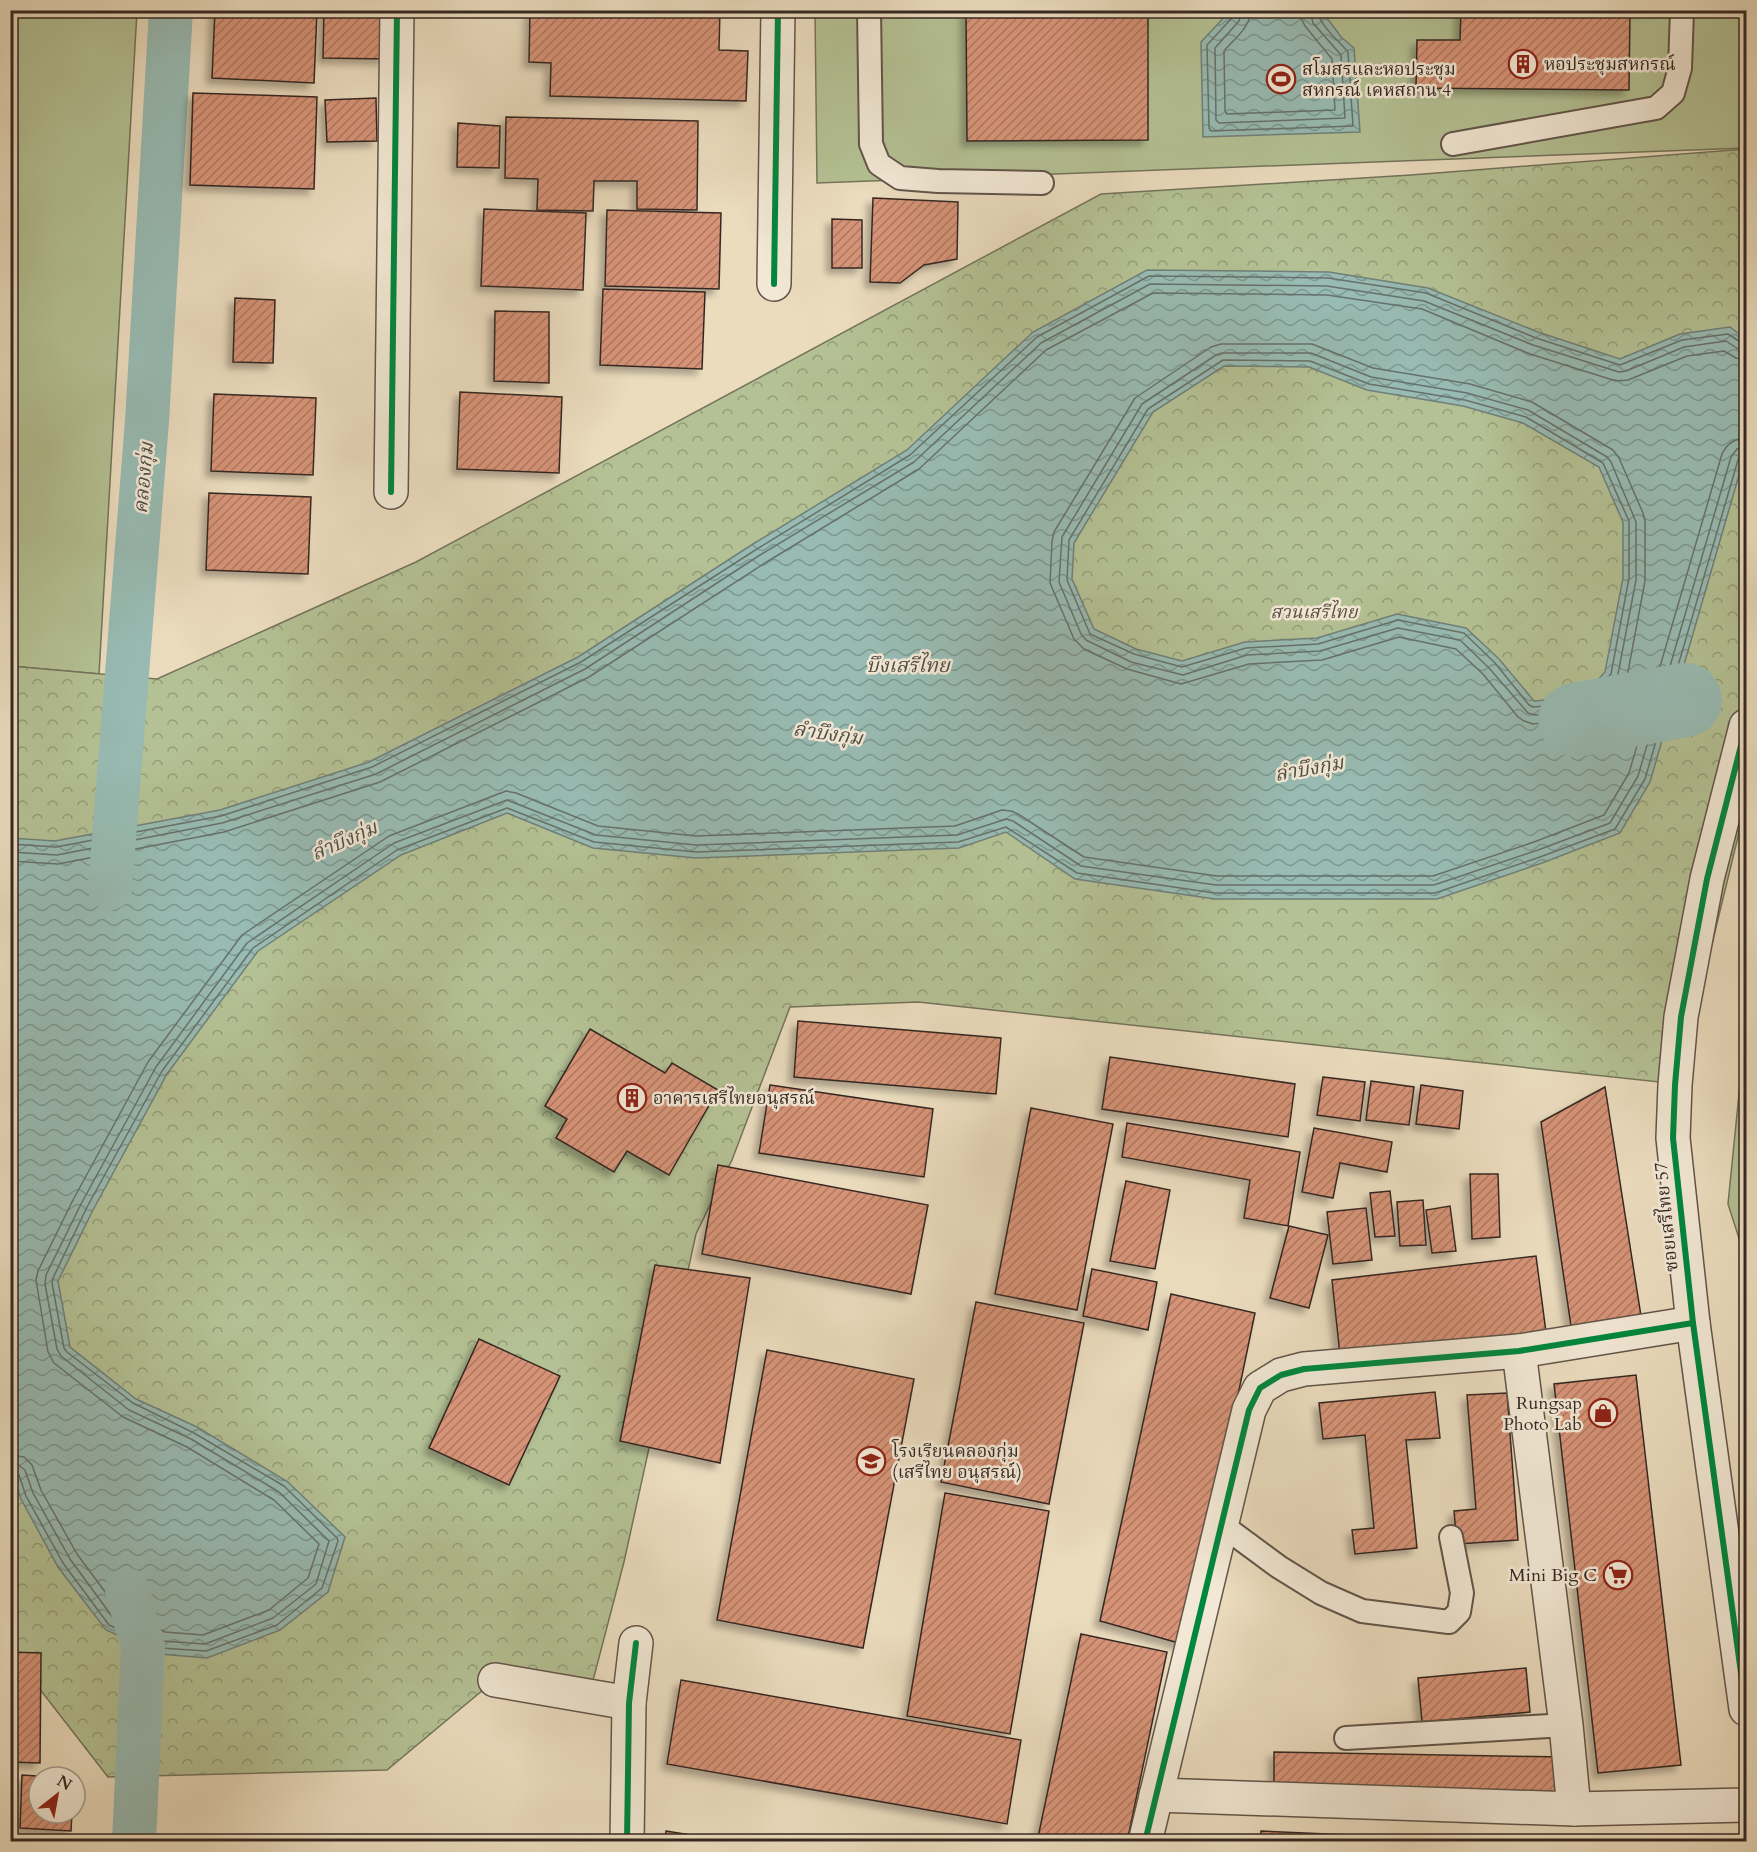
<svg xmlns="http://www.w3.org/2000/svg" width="1757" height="1852" viewBox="0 0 1757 1852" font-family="Cardo,'Noto Serif Thai',serif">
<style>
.green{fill:#b4c194;stroke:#74745c;stroke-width:1.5}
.park{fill:url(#park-crowns);stroke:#74745c;stroke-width:1.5}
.water{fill:url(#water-waves);stroke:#708079;stroke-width:1.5;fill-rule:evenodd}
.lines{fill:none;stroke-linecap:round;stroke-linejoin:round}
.shore{stroke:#66726b;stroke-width:1.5}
.canal{stroke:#98bbb3;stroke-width:44}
.river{stroke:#98bbb3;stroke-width:74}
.building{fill:url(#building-hatch);stroke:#352823;stroke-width:1.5;filter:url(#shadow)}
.service-casing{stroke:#62554a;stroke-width:26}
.minor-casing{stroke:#62554a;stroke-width:36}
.service{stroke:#f2e8d5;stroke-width:22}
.minor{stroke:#f2e8d5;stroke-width:33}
.cycleway-casing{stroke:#f2e8d5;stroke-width:10}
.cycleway{stroke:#00873e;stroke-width:6}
.labels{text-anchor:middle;stroke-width:5;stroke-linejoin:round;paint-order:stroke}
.poi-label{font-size:18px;fill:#352823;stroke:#f2e8d5;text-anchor:start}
.park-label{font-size:18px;font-style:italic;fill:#554e3f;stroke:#f2e8d5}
.street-label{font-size:18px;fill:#352823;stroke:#f2e8d5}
.water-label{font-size:20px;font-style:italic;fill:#4e4d47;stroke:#f2e8d5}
</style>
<defs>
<pattern id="park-crowns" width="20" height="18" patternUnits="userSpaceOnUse" patternTransform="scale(1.5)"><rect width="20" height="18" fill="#b4c194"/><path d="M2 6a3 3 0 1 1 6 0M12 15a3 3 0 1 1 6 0" fill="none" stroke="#939d78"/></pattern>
<pattern id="water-waves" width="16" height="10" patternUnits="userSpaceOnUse" patternTransform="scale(1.5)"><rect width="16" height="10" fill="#98bbb3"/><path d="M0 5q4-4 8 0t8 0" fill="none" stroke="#7d9891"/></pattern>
<pattern id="building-hatch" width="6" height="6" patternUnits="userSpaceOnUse" patternTransform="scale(1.5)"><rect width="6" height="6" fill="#d69377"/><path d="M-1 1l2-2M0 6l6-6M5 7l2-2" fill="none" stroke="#ae7861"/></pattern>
<filter id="shadow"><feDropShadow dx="-5.5" dy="5.5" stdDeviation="3" flood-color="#0004"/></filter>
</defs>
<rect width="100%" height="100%" fill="#ebdcbe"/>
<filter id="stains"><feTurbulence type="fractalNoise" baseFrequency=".00333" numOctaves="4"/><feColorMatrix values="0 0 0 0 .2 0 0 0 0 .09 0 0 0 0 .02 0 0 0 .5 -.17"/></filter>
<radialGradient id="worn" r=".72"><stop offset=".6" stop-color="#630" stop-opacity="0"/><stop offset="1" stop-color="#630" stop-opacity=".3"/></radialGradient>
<!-- green -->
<g class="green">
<polygon points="10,11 137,11 99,674 11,666"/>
<polygon points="815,11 1746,11 1746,148 817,183"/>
<polygon points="1746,1024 1746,1260 1728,1204"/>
</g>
<!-- park -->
<polygon class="park" points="1746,149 1746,804 1678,1084 918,1002 790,1007 732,1160 696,1234 624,1562 590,1692 495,1680 387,1770 108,1777 11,1652 11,666 157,679 416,562 1101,194 1411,175"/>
<!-- water -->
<g class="water">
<polygon points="1230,11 1322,11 1341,37 1354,48 1360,132 1203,137 1201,42"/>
<path d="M1147,270L1329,272L1428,288L1538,332L1620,359L1680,334L1730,327L1746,339V451L1650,782L1620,833L1542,863L1437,899H1215L1075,879L1006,832L959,848L696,858L593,848L507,813L401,855L258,951L167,1074L93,1210L58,1281L70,1347L136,1399L197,1427L288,1482L345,1537L328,1592L280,1630L207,1658L159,1654L106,1630L58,1567L21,1499L11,1470V838L55,841L220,810L369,762L578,657L753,544L907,450L1033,332ZM1224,366L1309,367L1367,390L1463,406L1523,423L1599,467L1623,522V578L1605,672L1582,697L1534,701L1499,659L1466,628L1397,614L1317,638L1245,642L1182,661L1136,649L1094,629L1072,579L1074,543L1153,412Z"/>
</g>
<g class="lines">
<!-- shore -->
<g class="shore">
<path d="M1234,10L1231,19L1207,45L1209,128L1211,131L1353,126L1348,52C1338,40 1320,26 1317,10"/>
<polyline points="1242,10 1239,21 1215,48 1216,120 1219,123 1345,118 1341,55 1313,23 1310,10"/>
<path d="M1251,10C1250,28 1234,39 1224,51L1225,111L1227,114L1335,110L1332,59L1305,26L1301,18V10"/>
<polygon points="1221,344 1312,344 1373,368 1470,384 1532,402 1613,450 1619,458 1643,513 1645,521 1645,581 1627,677 1622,687 1592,717 1583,719 1533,724 1524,721 1518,717 1483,674 1456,649 1399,637 1322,660 1249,664 1181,684 1127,669 1084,649 1074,639 1050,583 1052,541 1054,532 1135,398 1211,347"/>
<path d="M1222,353H1311L1371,377L1467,393L1528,410L1607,457L1611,462L1636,522V580L1618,674C1614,687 1598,703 1586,710L1535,715L1528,713L1489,668L1460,640L1398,628L1320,651L1247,655L1183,675L1131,662L1086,640L1081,634L1059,582L1062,537L1142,404L1216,355Z"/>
<polygon points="1223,360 1310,361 1369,384 1465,400 1526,417 1603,463 1629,521 1629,578 1611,674 1584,703 1533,707 1529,705 1495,663 1464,633 1398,620 1318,644 1246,648 1182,667 1134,654 1090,634 1067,580 1069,540 1148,409"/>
<polyline points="10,844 56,847 221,816 372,767 581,662 757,549 910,455 1037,337 1149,276 1328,278 1426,293 1536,338 1620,365 1682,340 1728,334 1742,343 1746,343"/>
<polyline points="10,852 57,855 222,823 376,774 585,669 760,555 914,462 1041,343 1150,284 1327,286 1424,301 1533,345 1619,372 1626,371 1684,347 1726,341 1738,349 1746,351"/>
<polyline points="10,861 58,864 224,832 380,782 589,677 765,563 919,469 1046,350 1153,293 1327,295 1422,309 1530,354 1616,381 1628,380 1687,356 1724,351 1736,358 1746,360"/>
<path d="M10,1455L24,1457L32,1465L41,1490L77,1554L120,1612L165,1632L203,1635L269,1610L308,1578L319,1544L274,1500L187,1447L123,1417L54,1363L48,1352L36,1280L38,1271L73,1200L148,1062L242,935L389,836L506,791L516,793L598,826L696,836L955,826L1002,810L1011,811L1018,814L1084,857L1217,876H1433L1534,842L1604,815L1629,773L1722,454C1727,444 1735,438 1746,438"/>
<polyline points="10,1464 18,1465 25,1470 33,1493 70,1559 114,1619 162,1641 205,1644 273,1618 316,1584 329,1541 279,1492 191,1439 129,1410 61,1356 57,1349 45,1284 46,1275 81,1204 156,1067 247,943 394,843 507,800 596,835 696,845 957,835 1006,819 1013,821 1081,866 1216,885 1434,885 1538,850 1610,823 1638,776 1731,457 1737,449 1746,447"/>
<polyline points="10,1471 15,1472 19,1475 26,1496 63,1563 109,1625 161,1648 206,1651 277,1625 322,1588 338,1541 337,1538 284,1486 194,1433 133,1403 67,1352 64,1348 52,1283 53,1278 87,1207 162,1071 253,948 397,850 507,808 594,842 696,852 958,842 1006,827 1077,873 1215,893 1435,893 1540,857 1615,829 1645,779 1738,460 1741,456 1746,455"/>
</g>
<!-- canal -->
<g class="canal">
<polyline points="110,888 147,421 171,10"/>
<polyline points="127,1590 143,1647 134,1842"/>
</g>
<!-- river -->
<polyline class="river" points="1575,720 1685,700"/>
</g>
<!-- building -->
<g class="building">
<polygon points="215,10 317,10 314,83 212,78"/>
<polygon points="324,10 386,10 385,59 323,58"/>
<polygon points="530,10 720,10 719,50 748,51 746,101 550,96 551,63 529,62"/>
<polygon points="966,10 1148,10 1148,140 967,141"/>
<polygon points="1461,10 1657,10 1630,11 1629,90 1416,88 1417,40 1460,40"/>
<polygon points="193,93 317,97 314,189 190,185"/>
<polygon points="376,98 377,141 327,142 325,100"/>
<polygon points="506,117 698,121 697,210 637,209 637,181 594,181 593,211 537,210 538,179 505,178"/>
<polygon points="458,123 500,126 499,168 457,167"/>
<polygon points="873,198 958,202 957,259 924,265 900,283 870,282"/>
<polygon points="484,209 586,213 583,290 481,286"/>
<polygon points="607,210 721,213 719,289 605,286"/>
<polygon points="832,219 862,220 862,268 832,268"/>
<polygon points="603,289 705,292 702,369 600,365"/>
<polygon points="235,298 275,300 273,363 233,362"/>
<polygon points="495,311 549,312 549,383 494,381"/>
<polygon points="460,392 562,397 559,473 457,469"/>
<polygon points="214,394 316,398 313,475 211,471"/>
<polygon points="209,493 311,497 308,574 206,570"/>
<polygon points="798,1021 1001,1038 996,1094 794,1077"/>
<polygon points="590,1029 665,1073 672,1063 718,1090 669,1175 627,1151 614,1172 556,1138 567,1119 545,1106"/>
<polygon points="1110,1057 1295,1084 1288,1137 1102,1109"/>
<polygon points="1323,1077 1365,1082 1360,1121 1317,1115"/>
<polygon points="1371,1081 1414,1087 1409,1125 1366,1120"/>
<polygon points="770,1085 933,1109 924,1177 759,1153"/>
<polygon points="1421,1085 1463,1091 1459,1129 1416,1124"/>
<polygon points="1605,1087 1641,1316 1571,1326 1541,1122"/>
<polygon points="1031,1108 1113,1124 1077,1310 995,1294"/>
<polygon points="1127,1123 1300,1152 1288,1226 1244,1218 1250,1180 1122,1157"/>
<polygon points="1314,1128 1392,1142 1387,1172 1340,1163 1333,1198 1302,1192"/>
<polygon points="718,1165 928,1205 911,1294 702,1254"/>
<polygon points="1470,1174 1498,1174 1500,1237 1472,1239"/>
<polygon points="1126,1181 1170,1190 1155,1269 1110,1261"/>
<polygon points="1390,1191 1395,1236 1375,1237 1370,1193"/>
<polygon points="1423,1200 1426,1245 1400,1246 1397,1202"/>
<polygon points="1450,1206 1456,1251 1432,1253 1426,1210"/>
<polygon points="1366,1208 1372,1260 1333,1264 1327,1212"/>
<polygon points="1289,1226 1328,1235 1309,1308 1270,1298"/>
<polygon points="1536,1256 1546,1332 1340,1355 1332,1280"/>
<polygon points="655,1265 750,1278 720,1463 620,1441"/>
<polygon points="1092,1269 1157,1282 1148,1330 1083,1316"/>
<polygon points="1171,1294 1255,1313 1186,1645 1100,1621"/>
<polygon points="976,1302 1084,1323 1049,1504 941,1482"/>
<polygon points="479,1339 560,1376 509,1485 429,1448"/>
<polygon points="767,1350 914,1379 863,1648 717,1620"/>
<polygon points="1636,1375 1681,1765 1598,1773 1554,1384"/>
<polygon points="1435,1392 1440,1438 1406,1440 1417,1548 1355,1554 1352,1530 1374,1528 1365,1435 1323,1439 1319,1403"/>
<polygon points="1507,1393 1518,1540 1457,1544 1454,1511 1476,1509 1467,1395"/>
<polygon points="945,1493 1049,1511 1010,1734 907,1716"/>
<polygon points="1081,1634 1167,1652 1127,1842 1037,1842"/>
<polygon points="10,1652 41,1653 40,1763 10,1762"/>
<polygon points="1526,1668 1530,1712 1422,1722 1418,1678"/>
<polygon points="681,1680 1021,1740 1007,1824 667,1764"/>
<polygon points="1274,1752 1563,1757 1562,1796 1274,1790"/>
<polygon points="22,1775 52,1777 39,1777 39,1813 72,1813 71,1831 20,1828"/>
<polygon points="666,1831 734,1842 665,1842"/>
<polygon points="1261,1831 1509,1842 1260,1842"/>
</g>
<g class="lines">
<!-- service casing -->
<g class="service-casing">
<g id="service">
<polyline points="869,10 871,144 879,164 900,178 938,181 1042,183"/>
<polyline points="1453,144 1656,108 1673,93 1680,68 1682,10"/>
<polyline points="1222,1525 1279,1567 1321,1593 1362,1611 1449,1622 1459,1612 1462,1593 1451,1537"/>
<polyline points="1346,1738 1566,1725"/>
</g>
</g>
<!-- minor casing -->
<g class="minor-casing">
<g id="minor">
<polyline points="774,284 778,10"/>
<polyline points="391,492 397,10"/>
<polyline points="1746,726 1707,879 1681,1017 1675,1085 1673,1138 1693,1323 1746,1709"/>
<polyline points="1519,1351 1566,1725 1574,1809"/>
<polyline points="495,1680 629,1703"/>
<polyline points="1156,1795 1574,1809 1746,1805"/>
<polyline points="627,1842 629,1703 636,1643"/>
<polyline points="1145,1842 1249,1410 1260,1388 1281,1375 1304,1369 1519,1351 1693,1323"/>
</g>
</g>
<!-- service -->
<use href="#service" class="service"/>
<!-- minor -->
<use href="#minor" class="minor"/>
<!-- cycleway casing -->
<g class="cycleway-casing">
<g id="cycleway">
<polyline points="774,284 778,10"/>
<polyline points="391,492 397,10"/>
<polyline points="1746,726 1707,879 1681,1017 1675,1085 1673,1138 1693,1323 1746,1709"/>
<polyline points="627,1842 629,1703 636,1643"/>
<polyline points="1145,1842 1249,1410 1260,1388 1281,1375 1304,1369 1519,1351 1693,1323"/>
</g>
</g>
<!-- cycleway -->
<use href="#cycleway" class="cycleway"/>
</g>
<!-- icons -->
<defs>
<g id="building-ring" transform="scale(1.5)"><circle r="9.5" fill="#f2e8d5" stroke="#8f2418" stroke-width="1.5"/><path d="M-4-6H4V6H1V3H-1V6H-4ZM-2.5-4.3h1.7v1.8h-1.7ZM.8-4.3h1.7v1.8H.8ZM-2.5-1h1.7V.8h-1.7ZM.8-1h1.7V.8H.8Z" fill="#8f2418"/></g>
<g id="stadium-ring" transform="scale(1.5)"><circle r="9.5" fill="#f2e8d5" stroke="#8f2418" stroke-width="1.5"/><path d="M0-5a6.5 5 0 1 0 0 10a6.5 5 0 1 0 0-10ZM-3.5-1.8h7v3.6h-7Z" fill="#8f2418"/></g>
<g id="shop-ring" transform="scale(1.5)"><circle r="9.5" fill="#f2e8d5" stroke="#8f2418" stroke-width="1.5"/><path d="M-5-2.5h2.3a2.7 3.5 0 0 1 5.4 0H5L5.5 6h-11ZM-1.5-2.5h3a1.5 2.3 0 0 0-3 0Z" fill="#8f2418"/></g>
<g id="school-ring" transform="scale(1.5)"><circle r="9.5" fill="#f2e8d5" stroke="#8f2418" stroke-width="1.5"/><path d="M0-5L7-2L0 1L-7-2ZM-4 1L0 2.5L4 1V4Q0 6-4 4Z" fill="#8f2418"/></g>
<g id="supermarket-ring" transform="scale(1.5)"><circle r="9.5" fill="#f2e8d5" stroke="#8f2418" stroke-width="1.5"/><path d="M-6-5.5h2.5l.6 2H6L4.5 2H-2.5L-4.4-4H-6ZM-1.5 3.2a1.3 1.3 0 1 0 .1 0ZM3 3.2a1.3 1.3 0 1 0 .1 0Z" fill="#8f2418"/></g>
</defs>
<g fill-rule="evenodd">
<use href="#building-ring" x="1523" y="64"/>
<use href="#stadium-ring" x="1281" y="79"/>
<use href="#building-ring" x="632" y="1098"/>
<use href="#shop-ring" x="1603" y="1413"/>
<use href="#school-ring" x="871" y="1461"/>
<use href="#supermarket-ring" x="1618" y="1575"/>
</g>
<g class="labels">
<!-- poi labels -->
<g class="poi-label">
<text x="1544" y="70">หอประชุมสหกรณ์</text>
<text x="1302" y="75">สโมสรและหอประชุม<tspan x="1302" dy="21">สหกรณ์ เคหสถาน 4</tspan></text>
<text x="653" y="1104">อาคารเสรีไทยอนุสรณ์</text>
<text x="1582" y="1409" text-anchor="end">Rungsap<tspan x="1582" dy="21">Photo Lab</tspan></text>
<text x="892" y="1457">โรงเรียนคลองกุ่ม<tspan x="892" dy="21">(เสรีไทย อนุสรณ์)</tspan></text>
<text x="1597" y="1581" text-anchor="end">Mini Big C</text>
</g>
<!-- park labels -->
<g class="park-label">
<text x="1314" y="618">สวนเสรีไทย</text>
</g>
<!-- street labels -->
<g class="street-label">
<text transform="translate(1666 1217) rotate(-96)" y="6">ซอยเสรีไทย 57</text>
</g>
<!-- water labels -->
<g class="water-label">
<text transform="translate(143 478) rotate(-85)" y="7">คลองกุ่ม</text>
<text x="908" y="672">บึงเสรีไทย</text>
<text transform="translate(828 733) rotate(8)" y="7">ลำบึงกุ่ม</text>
<text transform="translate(1309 768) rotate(-10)" y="7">ลำบึงกุ่ม</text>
<text transform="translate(344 840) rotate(-24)" y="7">ลำบึงกุ่ม</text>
</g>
</g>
<!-- margin -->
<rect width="1757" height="1852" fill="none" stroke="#ebdcbe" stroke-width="36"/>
<rect x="12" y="12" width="1733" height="1828" fill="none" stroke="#352823" stroke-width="3"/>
<rect x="18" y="18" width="1721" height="1816" fill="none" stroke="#352823" stroke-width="1.5"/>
<!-- north arrow -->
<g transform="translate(57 1795) rotate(31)"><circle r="28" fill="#f2e8d5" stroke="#a69b8e" stroke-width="1.5"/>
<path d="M0-4.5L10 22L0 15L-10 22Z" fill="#8f2418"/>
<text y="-9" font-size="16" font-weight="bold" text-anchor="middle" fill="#352823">N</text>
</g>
<rect width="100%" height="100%" filter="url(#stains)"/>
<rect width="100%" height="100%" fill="url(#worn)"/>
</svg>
